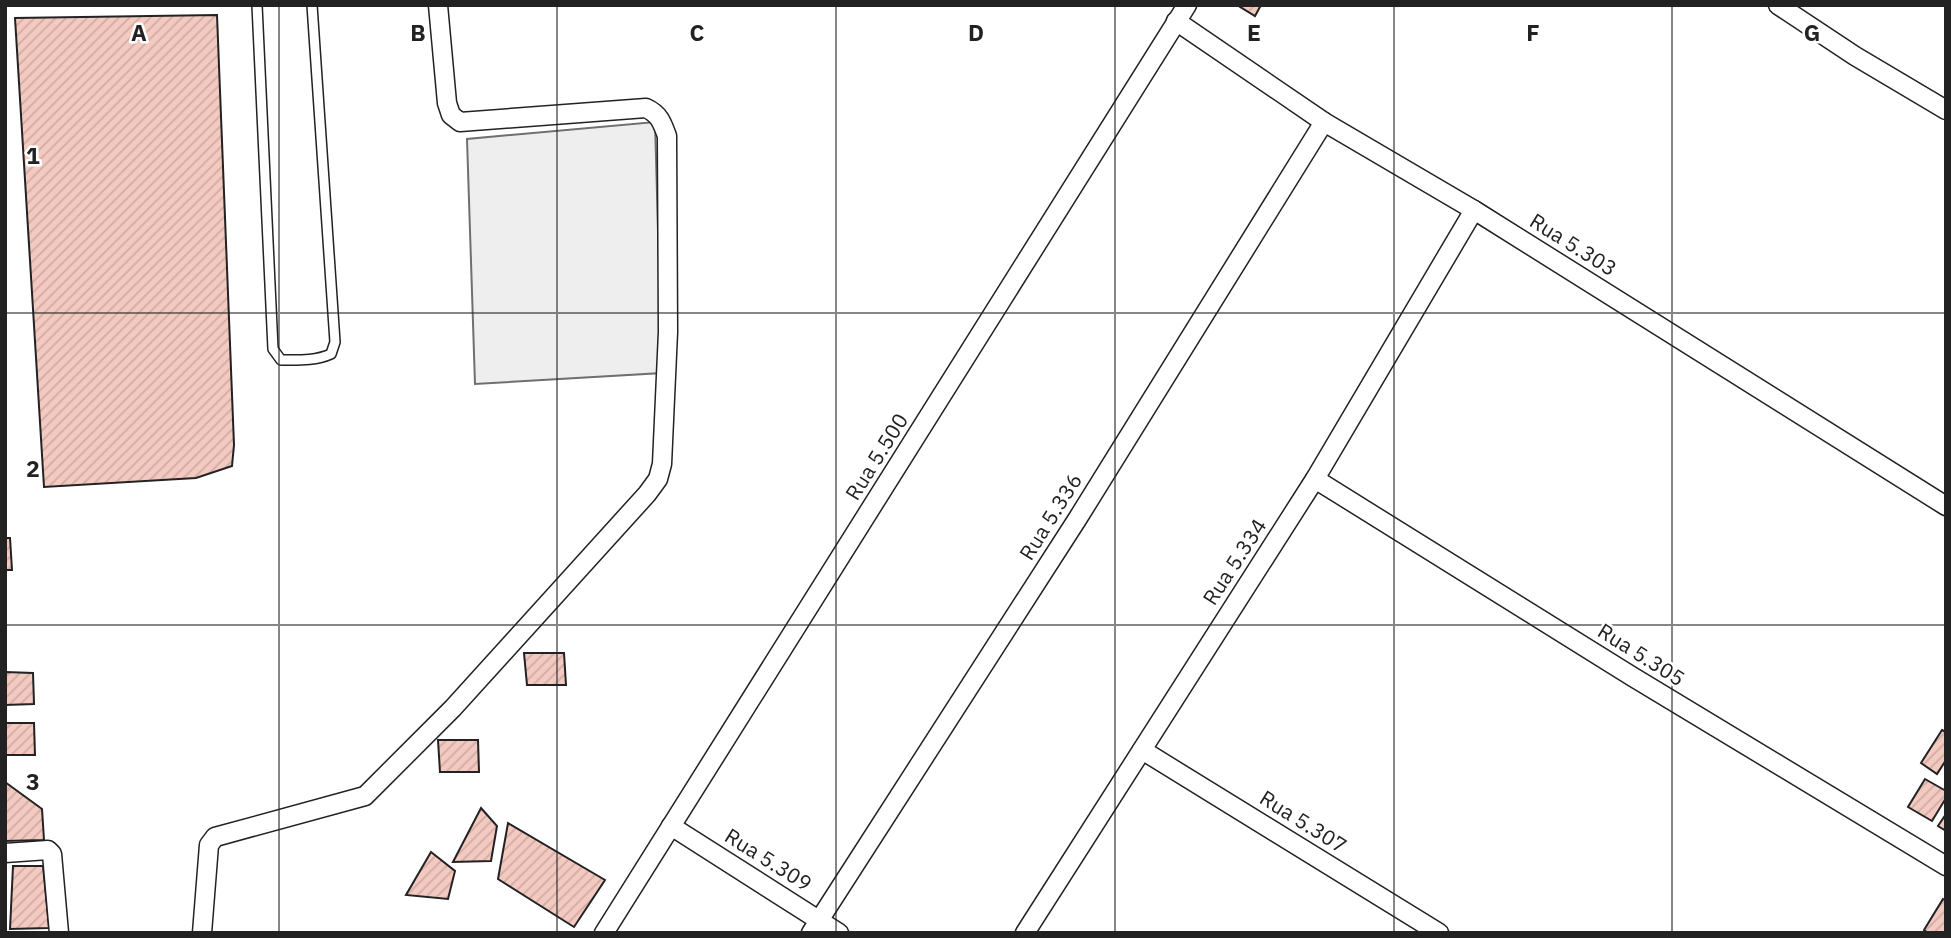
<svg xmlns="http://www.w3.org/2000/svg" width="1951" height="938" viewBox="0 0 1951 938" font-family="'IBM Plex Sans',sans-serif">
<style>
.grass{fill:#eee;stroke:#6f6f6f;stroke-width:2}
.building{fill:url(#building-hatch);stroke:#222;stroke-width:2}
.lines{fill:none;stroke-linecap:round;stroke-linejoin:round}
.lane-casing{stroke:#222;stroke-width:12}
.street-casing{stroke:#222;stroke-width:21}
.lane{stroke:#fff;stroke-width:9}
.street{stroke:#fff;stroke-width:18}
.grid{fill:none;stroke:#222;stroke-width:2;stroke-opacity:0.55}
.labels{text-anchor:middle;stroke-width:5;stroke-linejoin:round;paint-order:stroke}
.street-label{font-size:21px;fill:#222;stroke:#fff}
.grid-label{font-size:23px;text-anchor:middle;font-weight:bold;fill:#222;stroke:#fff;stroke-width:5;stroke-linejoin:round;paint-order:stroke}
</style>
<defs>
<pattern id="building-hatch" width="6" height="6" patternUnits="userSpaceOnUse" patternTransform="scale(1.75)"><rect width="6" height="6" fill="#f3c9c0"/><path d="M-1 1l2-2M0 6l6-6M5 7l2-2" fill="none" stroke="#d0aca5"/></pattern>
</defs>
<rect width="100%" height="100%" fill="#fff"/>
<!-- grass -->
<polygon class="grass" points="655,122 662,373 475,384 467,139"/>
<!-- building -->
<g class="building">
<polygon points="1237,5 1261,5 1255,16"/>
<polygon points="217,15 234,445 232,466 196,478 44,487 15,18"/>
<polygon points="5,538 10,538 12,570 5,570"/>
<polygon points="524,653 564,653 566,685 527,685"/>
<polygon points="5,672 33,673 34,704 5,705"/>
<polygon points="5,723 34,723 35,755 5,755"/>
<polygon points="1942,730 1946,732 1946,760 1937,774 1921,763"/>
<polygon points="438,740 478,740 479,772 440,772"/>
<polygon points="1925,779 1946,791 1946,798 1932,821 1908,807"/>
<polygon points="5,782 42,809 44,840 5,841"/>
<polygon points="481,808 497,826 491,861 453,862"/>
<polygon points="1946,814 1946,831 1938,826"/>
<polygon points="508,823 605,880 574,927 498,879"/>
<polygon points="431,852 455,871 448,899 406,895"/>
<polygon points="13,866 43,866 49,928 10,929"/>
<polygon points="1943,899 1946,901 1946,933 1928,933 1924,930"/>
</g>
<g class="lines">
<!-- lane casing -->
<g class="lane-casing">
<path id="lane" d="M257,5L273,349L281,360C299,360 315,361 331,354L335,342L312,5"/>
</g>
<!-- street casing -->
<g class="street-casing">
<g id="street">
<polyline points="1778,5 1855,56 1946,110"/>
<polyline points="1176,21 1324,122 1474,210 1946,506"/>
<polyline points="1315,479 1633,677 1946,866"/>
<polyline points="1142,750 1439,933"/>
<polyline points="671,826 839,933"/>
<polyline points="5,853 48,850 52,854 59,933"/>
<path d="M202,933L209,845L215,837L365,796L453,708L647,494L658,479L662,464L668,332L667,136C662,122 659,114 646,108L460,122L451,115L447,103L438,5"/>
<polyline points="604,933 1187,5"/>
<polyline points="811,933 1078,518 1324,122"/>
<polyline points="1025,933 1315,479 1474,210"/>
</g>
</g>
<!-- lane -->
<use href="#lane" class="lane"/>
<!-- street -->
<use href="#street" class="street"/>
</g>
<!-- grid -->
<path class="grid" d="M279,5V933M557,5V933M836,5V933M1115,5V933M1394,5V933M1672,5V933M5,313H1946M5,625H1946"/>
<g class="labels">
<!-- street labels -->
<g class="street-label">
<text transform="translate(1573 245) rotate(32)" y="7">Rua 5.303</text>
<text transform="translate(877 457) rotate(-58)" y="7">Rua 5.500</text>
<text transform="translate(1051 517) rotate(-58)" y="7">Rua 5.336</text>
<text transform="translate(1235 562) rotate(-57)" y="7">Rua 5.334</text>
<text transform="translate(1641 655) rotate(32)" y="7">Rua 5.305</text>
<text transform="translate(1303 822) rotate(32)" y="7">Rua 5.307</text>
<text transform="translate(768 860) rotate(32)" y="7">Rua 5.309</text>
</g>
</g>
<g class="grid-label">
<text x="139" y="41">A</text>
<text x="418" y="41">B</text>
<text x="697" y="41">C</text>
<text x="976" y="41">D</text>
<text x="1254" y="41">E</text>
<text x="1533" y="41">F</text>
<text x="1812" y="41">G</text>
<text x="33" y="164">1</text>
<text x="33" y="477">2</text>
<text x="33" y="790">3</text>
</g>
<!-- border -->
<rect width="1951" height="938" fill="none" stroke="#222222" stroke-width="14"/>
</svg>
